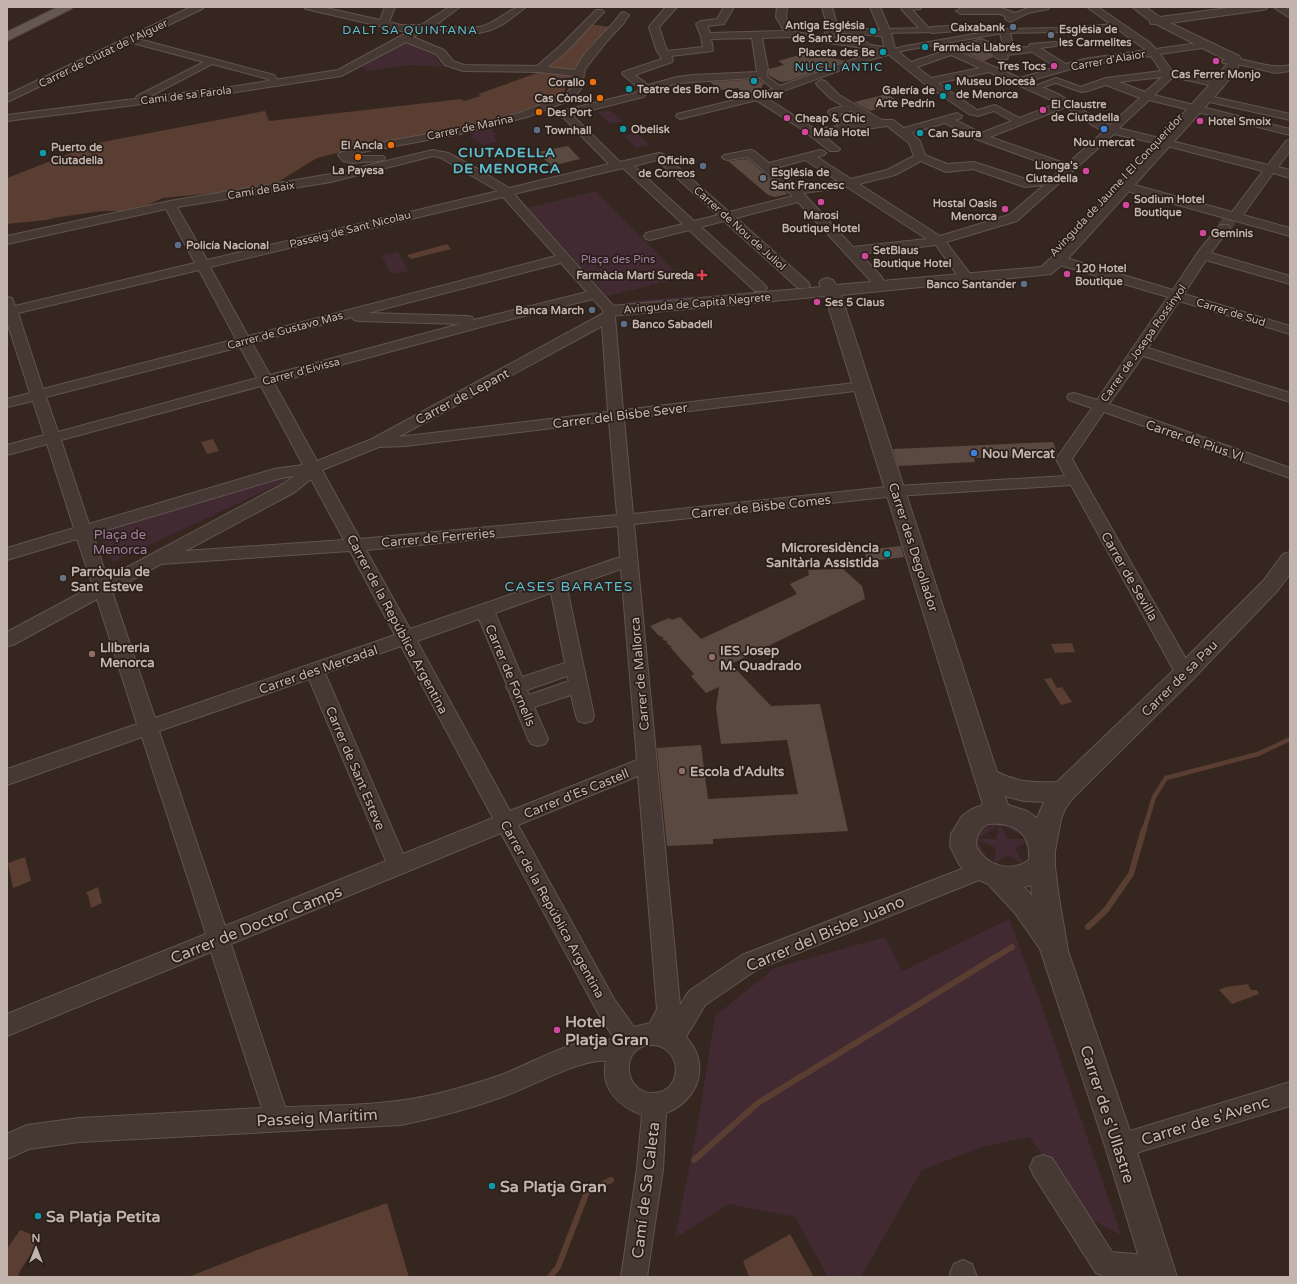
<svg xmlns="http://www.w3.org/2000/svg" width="1297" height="1284" viewBox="0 0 1297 1284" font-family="'Varela Round',sans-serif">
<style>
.green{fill:#412a32;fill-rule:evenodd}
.water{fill:#5a3e32}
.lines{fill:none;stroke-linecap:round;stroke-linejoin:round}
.stream-far1{stroke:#5a3e32;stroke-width:4.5}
.stream{stroke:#5a3e32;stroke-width:6}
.building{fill:#5a4941}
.minor-tunnel{stroke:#4a3b35;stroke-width:14;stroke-dasharray:14 7;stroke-linecap:butt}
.pedestrian-casing{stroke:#61544e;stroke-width:2}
.minor-casing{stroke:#61544e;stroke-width:2}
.tertiary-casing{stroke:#61544e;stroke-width:2}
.primary-casing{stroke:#4f423d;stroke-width:2}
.pedestrian{fill:#463933;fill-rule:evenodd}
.minor{fill:#463933;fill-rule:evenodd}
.tertiary{fill:#463933;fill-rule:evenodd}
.primary{fill:#665751;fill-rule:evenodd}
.service-dot{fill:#5c6f8a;stroke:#2a1e19;stroke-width:1.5}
.culture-dot{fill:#0f9aa8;stroke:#2a1e19;stroke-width:1.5}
.worship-dot{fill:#6b7280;stroke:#2a1e19;stroke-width:1.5}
.hotel-dot{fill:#d1479c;stroke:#2a1e19;stroke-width:1.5}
.food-dot{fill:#e8710a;stroke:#2a1e19;stroke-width:1.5}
.shop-dot{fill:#3f7fe0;stroke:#2a1e19;stroke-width:1.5}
.health-dot{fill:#e0444e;stroke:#2a1e19;stroke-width:1.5}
.education-dot{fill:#8d6e63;stroke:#2a1e19;stroke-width:1.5}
.labels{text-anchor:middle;stroke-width:3.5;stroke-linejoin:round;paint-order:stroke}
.far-poi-label{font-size:11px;font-weight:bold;fill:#c3b4ad;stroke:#2a1e19;text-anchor:start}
.far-street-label{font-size:11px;fill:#c3b4ad;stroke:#2a1e19}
.far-park-label{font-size:11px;fill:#a17da2;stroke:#2a1e19}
.far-neighbourhood-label{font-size:12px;letter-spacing:1px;fill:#5dbdcf;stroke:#2a1e19}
.street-label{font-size:13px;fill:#c3b4ad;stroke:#2a1e19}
.poi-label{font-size:13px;font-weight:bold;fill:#c3b4ad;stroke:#2a1e19;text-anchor:start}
.park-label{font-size:13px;fill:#a17da2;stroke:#2a1e19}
.far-district-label{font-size:14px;font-weight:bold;letter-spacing:1px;fill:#5dbdcf;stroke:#2a1e19}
.neighbourhood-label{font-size:14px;letter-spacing:1px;fill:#5dbdcf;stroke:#2a1e19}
.near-street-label{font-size:16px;fill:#c3b4ad;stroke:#2a1e19}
.near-poi-label{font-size:16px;font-weight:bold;fill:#c3b4ad;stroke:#2a1e19;text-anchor:start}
</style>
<rect width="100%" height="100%" fill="#352620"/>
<!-- green -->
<g class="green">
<polygon points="407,43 433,54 443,67 411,65 366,71 361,65 389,50 397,44"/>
<polygon points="610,110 623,121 610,124 598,112"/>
<polygon points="490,128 496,134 493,136 497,141 500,141 483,145 469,137 474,135 470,133"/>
<polygon points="636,133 650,145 636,148 624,136"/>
<polygon points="596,191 681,278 607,296 528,208"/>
<polygon points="398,252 409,271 391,274 381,255"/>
<polygon points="693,296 698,298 628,306 627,304 631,301"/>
<polygon points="287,476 289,480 284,482 113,562 97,533"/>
<path d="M999,824L1018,829L1029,840L1015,849L1025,865L1007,855L993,865C989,862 984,859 981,854C967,838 984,826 999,824ZM999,824L996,839H978ZM1000,824L1028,839H1008ZM977,840L996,848L993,865H992Z"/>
<polygon points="1009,919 1046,1018 1121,1235 1090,1219 1029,1137 982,1147 922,1170 861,1277 828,1277 795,1217 729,1204 675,1238 698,1123 715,1016 774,968 885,937 902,971"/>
</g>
<!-- water -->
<g class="water">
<polygon points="589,24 610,27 590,46 573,71 564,92 548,102 509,115 454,130 382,142 317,158 278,182 214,193 163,198 147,205 121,211 102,211 54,218 47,220 7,224 7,178 97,143 265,111 269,121 461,99 464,101 481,96 478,94 540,72"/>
<polygon points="447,244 451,249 411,259 407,255"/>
<polygon points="213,439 219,451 207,454 201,442"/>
<polygon points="1072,643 1075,652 1055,653 1051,644"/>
<polygon points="1051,678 1057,688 1062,687 1072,702 1061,705 1044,679"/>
<polygon points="25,857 31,881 13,888 8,863"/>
<polygon points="98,887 102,903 91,908 88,895 85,893"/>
<polygon points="1248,984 1251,990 1257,990 1259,994 1232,1004 1219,990 1226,987"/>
<polygon points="387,1203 409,1277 188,1277 257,1250"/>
<polygon points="20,1230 41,1238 20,1271 18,1277 7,1277 7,1249"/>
<polygon points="790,1234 813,1275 811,1277 749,1277 743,1261"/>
</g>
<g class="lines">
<!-- stream-far1 -->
<polyline class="stream-far1" points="1144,830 1154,797 1166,778 1258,754 1290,739"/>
<!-- stream -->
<g class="stream">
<polyline points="1088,927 1106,910 1131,874 1144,829"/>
<polyline points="694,1160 758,1103 1012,947"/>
<polyline points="550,1277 558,1267 587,1192 611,1180"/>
</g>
</g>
<!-- building -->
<g class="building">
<polygon points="978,47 990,52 993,57 984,61 964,52"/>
<polygon points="803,54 811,59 813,54 846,61 789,81 781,82 768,75 769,69 784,65 778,61"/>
<polygon points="759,79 765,84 762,85 762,88 754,88 755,93 744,96 738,88 720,90 710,82"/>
<polygon points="887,94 901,103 870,111 854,102"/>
<polygon points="568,146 580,159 551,166 537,152"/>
<polygon points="748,159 788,194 775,197 768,195 728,161"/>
<polygon points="1053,442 1057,452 1052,459 1045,455 974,458 975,462 898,466 893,449"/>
<polygon points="901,546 904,557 879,560 868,561 863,550"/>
<polygon points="843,569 862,586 865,599 731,664 771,706 820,704 848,831 713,839 713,844 667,846 657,748 701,745 708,799 798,794 787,740 721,744 716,708 719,687 706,693 691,676 694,674 670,647 672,647 666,643 668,642 662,639 664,638 658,635 650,626 669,618 672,620 680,617 701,639 797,594 790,584 809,575 808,570"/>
</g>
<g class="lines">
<!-- minor-tunnel -->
<polyline class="minor-tunnel" points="1224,228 1230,219"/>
<!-- pedestrian casing -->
<g class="pedestrian-casing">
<g id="pedestrian">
<polygon points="1116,24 1119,24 1119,28 1060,32 1003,33 906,50 866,61 761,99 680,119 676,116 677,114 755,95 773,89 759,77 759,73 762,73 780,86 860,57 906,46 1003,29 1060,28"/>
<polygon points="931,28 935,30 934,32 885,33 881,31 885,29"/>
<polygon points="129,38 135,38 274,75 279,82 278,84 272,84 268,79 212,64 143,100 137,100 136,98 137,96 204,62 129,42"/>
<polygon points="1056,78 1084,88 1085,90 1081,92 1056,83 1034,90 1030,88"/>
<polygon points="995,105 1023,120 1024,122 1020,125 1017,124 994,111 978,116 970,114 969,112 970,110 978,110"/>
</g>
</g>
<!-- minor casing -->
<g class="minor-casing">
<g id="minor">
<polygon points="191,7 204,7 202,9 7,102 7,95"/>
<path d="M304,7H322L380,20L385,7H395L389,22L401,25H421L449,7H460L437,24C455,27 475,32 492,22C507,15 509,7 526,7L505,23L491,30L479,33L462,34L430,28L413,37L444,50L453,61L464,65L537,66L559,47L596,10H602L604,12L602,14L566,52L548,67L575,70C585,48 607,33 621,13L624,12L629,15L623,24L608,40L585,69L581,89L573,99L527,117L460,134L363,152L351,156H383L385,158L383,160L379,161L352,163L343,161L338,155L340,153L361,146L456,129L519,113L565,95L571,88L573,76L539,72L463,71L445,65L436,54L406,42L341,76L230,93L7,121V115L230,87L338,70L410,31H401L306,9Z"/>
<path d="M666,7H677L659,27L667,51L703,47L701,36L696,24L701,21L717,19L724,7H734L724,24L707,26L710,33L784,31L776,17L777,7H787L786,17L794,32L823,36L828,28L822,7H832L838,28L832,37L866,42L871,45L884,47L882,36L842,33L837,30L842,27L880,30L870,7H880L891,33L895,49L911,62L981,39L998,46L999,48L998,50L1004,49L1000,33L1005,30L1010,33L1014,48L1029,47L1030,44L1056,42L1057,44L1056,46L1040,48L1066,64L1084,59L1146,50L1087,7H1098L1149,42L1156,49L1198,43L1202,44L1203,46L1202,48L1160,54L1172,71L1222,82L1223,84L1218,87L1173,77L1154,95L1290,129V135L1149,100L1119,128L1268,165L1286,141L1290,140V151L1278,167L1290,170V178L1273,173L1243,215L1290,228V236L1120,189L1118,186L1120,183L1124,182L1232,212L1263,171L1160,144L1159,142L1155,143L1114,134L1017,221L946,242L974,279L972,282H962L936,245L860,254L881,276L887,287L885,290H875L870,280L798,202L736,218L808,282L810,285L808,288H798L724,221L701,227L765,285L767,288L765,291H755L689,230L650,240L646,239L644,236L646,233L683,224L623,168L514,194L618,311L615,317L623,410L863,382L868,383L870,386L868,389L863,390L624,419L633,514L896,486L1065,476L1056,459L1092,408L1069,400L1067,397L1069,394L1074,393L1097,400L1168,297L1053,263L1052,260L1053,257H1063L1173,290L1198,252L1220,225H1228L1230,228L1211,253L1290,276V284L1206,260L1184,294L1290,326V334L1179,301L1148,348L1290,393V402L1143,356L1109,404L1290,468V478L1104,412L1072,459L1194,673L1192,678L1185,680L1178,678L1071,485L896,496L634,524L680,1005L689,991L742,955L982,861L989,864L993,870L989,876L758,969L705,1005L686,1037C711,1064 699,1100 666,1113L663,1169L647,1277H621L637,1169L642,1115C618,1106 600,1088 606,1061C584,1057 526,1089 502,1097C469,1109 435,1118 401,1125L79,1142L29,1149L7,1159V1134L27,1125L79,1118L262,1108L211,952L7,1036V1014L206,934L142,737L7,785V769L137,724L97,599L13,645L7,646V632L93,586L77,539L7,560V548L74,528L47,444L7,455V445L44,435L33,401L7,407V399L30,393L7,322V297L12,298L15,306L195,263L166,209L7,244V236L170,201L331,174L433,150L448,153L478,169L509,188L609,164L561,115L565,110L635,93L640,89L622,74L623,72L662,59L656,49L649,27ZM789,37L863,48L864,50L888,54L925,84L969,114L973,115L978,112L977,110L938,83L989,72L1058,103L981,133L955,120L961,118L962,116L957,113L904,128L893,120H882L839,95L825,81L821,80L816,83L817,85L831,99L843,106L829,110L828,112L839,126L815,129L762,95H754L753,97L754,99L800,128L830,151H838L840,149L823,135L887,126L909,143L914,156L887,170L851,179L817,157L824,155L826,153L824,151L820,150L769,163L754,151L750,150L724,155L722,157L724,159L728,160L748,157L793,196L729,212L663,154L659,153L620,162L572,115L643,97L650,91L678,83L766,77L768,69L762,38ZM752,38L757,72L693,75L677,77L648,85L635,75L672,62L673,60L671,56L712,51L713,49L711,39ZM980,45L993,51L991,53C994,58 1001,61 1007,59L1008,57L1007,55L1032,52L1056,67L1020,78L960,52ZM951,55L980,68L931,78L917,67ZM1151,56L1161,71L1106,78L1080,87L1079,89L1084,92L1106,85L1140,98L1110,125L1100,121L1060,95L1029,81L1085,65ZM1162,77L1145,92L1119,82ZM1066,107L1092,125L1104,131L1067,164L990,137ZM851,111L869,121L850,124L840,114ZM945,123L976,139L1061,170L1044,184L1046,182L1044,179H1026L974,162L947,164L925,155L920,141L911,133ZM433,156L441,158L498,191L207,260L177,207L331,182ZM657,160L718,215L694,221L634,166ZM805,160L838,181L796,187L776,168ZM921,161L946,172L973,169L1025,187L1044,185L1009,215L940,236L859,184L895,175ZM847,187L927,239L853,247L803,193ZM503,197L556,256L248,336L210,267ZM561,263L587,292L474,320L472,317L467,316L368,313ZM199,270L236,339L43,389L18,313ZM593,299L604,311L602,314L372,439L317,461L274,383L492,324ZM352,317L354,320L359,321L460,324L270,375L252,343ZM602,326L608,412L398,437ZM240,347L257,378L58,432L46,397ZM261,386L303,465L274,469L89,524L61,440ZM609,421L617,515L360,539L322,470L379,447L405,446ZM294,476L283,484L107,578L93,534L281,478ZM311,479L344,540L185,551L295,492ZM618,526L620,557L410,629L366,550ZM350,551L395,635L155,718L112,591L161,564ZM621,569L637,760L510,811L417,641L479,619L507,685L506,687L509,692L528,739L531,744L538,746L545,744L548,739L534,707L571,695L576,716L578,721L585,723L592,721L594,716L567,588ZM551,593L565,663L522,677L495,613ZM401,646L493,818L403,854L325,673ZM567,676L569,681L529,695L527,690ZM309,679L386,861L225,926L159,731ZM638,776L657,1009L650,1023L634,1027L614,999L518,825ZM501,833L598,1013L615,1040C577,1034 536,1062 501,1075C481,1082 460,1088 440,1093C390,1106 337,1105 285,1107L231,944ZM649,1045C680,1043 685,1085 660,1092C626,1101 616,1049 649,1045Z"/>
<polygon points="901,7 922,7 920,9 912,10 926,25 928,27 926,29 920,29 902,10"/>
<polygon points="1031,7 1050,7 1048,9 1028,13 1010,22 1005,19 1007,17 1000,14 961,14 956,11 961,8 1001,8 1015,13"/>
<polygon points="1273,7 1284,7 1290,11 1290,18"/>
<polygon points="967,25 972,28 970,30 931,33 926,30 931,27"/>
<path d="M1227,58C1249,58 1268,70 1290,65V71L1275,73L1242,65L1223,63L1222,61Z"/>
<polygon points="1205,95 1290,114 1290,120 1201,100 1200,98 1201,96"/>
<polygon points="1290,1082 1290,1106 1120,1158 1111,1155 1108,1146 1111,1137 1120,1134"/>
<polygon points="1043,1155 1052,1158 1112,1252 1158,1256 1167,1260 1171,1269 1168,1277 1105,1277 1096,1273 1034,1176 1030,1167 1034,1158"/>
<polygon points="963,1260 972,1264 977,1277 951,1277 950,1273 954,1264"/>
</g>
</g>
<!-- tertiary casing -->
<g class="tertiary-casing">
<path id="tertiary" d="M1132,7H1146L1160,17L1235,7H1268L1266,9L1262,10L1170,23L1239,56L1241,59L1237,69L1223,87L1064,263L1051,274L841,295L997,772C1016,782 1036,783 1057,782L1177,667L1264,580L1283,554L1290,552V574L1278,590L1193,679L1072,799L1065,809L1061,819L1055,851V867L1059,898L1068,951L1135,1146L1177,1277H1145L1105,1146L1040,949L1015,913L988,884L979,880L967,873L959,864L950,846L951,834L962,816L972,809L983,805L825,296L611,316L605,315L603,311L605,307L611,306L821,287L819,283L821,280L827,278L833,280L836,285L1041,267L1052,257L1213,81L1228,63V61L1156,24H1151L1149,20ZM1005,796L1024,801L1044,802L1037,818L1027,811L1008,805ZM988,824C1014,822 1031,832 1029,860C1012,873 985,866 976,846C976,835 979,830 988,824ZM1031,885L1032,896L1024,887Z"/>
</g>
<!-- primary casing -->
<g class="primary-casing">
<polygon id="primary" points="58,7 73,7 71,9 7,41 7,32"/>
</g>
<!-- pedestrian -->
<use href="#pedestrian" class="pedestrian"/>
<!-- minor -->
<use href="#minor" class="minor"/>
<!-- tertiary -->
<use href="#tertiary" class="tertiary"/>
<!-- primary -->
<use href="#primary" class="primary"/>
</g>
<!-- markers -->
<g class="service-dot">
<circle cx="1013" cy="27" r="4"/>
<circle cx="537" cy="130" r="4"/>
<circle cx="703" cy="166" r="4"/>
<circle cx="178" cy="245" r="4"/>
<circle cx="1024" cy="284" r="4"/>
<circle cx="592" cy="310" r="4"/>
<circle cx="624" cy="324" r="4"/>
</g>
<g class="culture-dot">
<circle cx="873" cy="31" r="4"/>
<circle cx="925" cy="47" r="4"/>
<circle cx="883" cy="52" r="4"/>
<circle cx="754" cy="81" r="4"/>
<circle cx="948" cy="87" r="4"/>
<circle cx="629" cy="89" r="4"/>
<circle cx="943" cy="96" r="4"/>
<circle cx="623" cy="129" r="4"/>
<circle cx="920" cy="133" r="4"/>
<circle cx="43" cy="153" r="4"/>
<circle cx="887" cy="554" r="4"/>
<circle cx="492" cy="1186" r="4"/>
<circle cx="38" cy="1216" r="4"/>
</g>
<g class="worship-dot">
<circle cx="1051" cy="35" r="4"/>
<circle cx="763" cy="178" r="4"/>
<circle cx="63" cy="578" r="4"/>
</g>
<g class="hotel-dot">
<circle cx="1216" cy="61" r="4"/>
<circle cx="1054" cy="66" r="4"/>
<circle cx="1043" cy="110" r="4"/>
<circle cx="787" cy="118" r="4"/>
<circle cx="1200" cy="121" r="4"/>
<circle cx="805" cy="132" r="4"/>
<circle cx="1086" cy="171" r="4"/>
<circle cx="821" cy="202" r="4"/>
<circle cx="1126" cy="205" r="4"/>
<circle cx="1005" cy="209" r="4"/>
<circle cx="1203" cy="233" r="4"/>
<circle cx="865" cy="256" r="4"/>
<circle cx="1067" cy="274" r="4"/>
<circle cx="817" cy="302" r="4"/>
<circle cx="557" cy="1030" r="4"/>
</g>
<g class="food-dot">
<circle cx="593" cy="82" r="4"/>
<circle cx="600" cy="98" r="4"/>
<circle cx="539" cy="112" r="4"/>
<circle cx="391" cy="145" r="4"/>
<circle cx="358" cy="157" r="4"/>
</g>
<g class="shop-dot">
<circle cx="1104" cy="129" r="4"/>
<circle cx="974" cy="453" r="4"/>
</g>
<path class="health-dot" d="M700 269h4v4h4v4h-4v4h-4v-4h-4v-4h4z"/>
<g class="education-dot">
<circle cx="92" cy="654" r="4"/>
<circle cx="712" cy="657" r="4"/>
<circle cx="682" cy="771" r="4"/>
</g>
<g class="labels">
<!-- far-poi labels -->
<g class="far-poi-label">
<text x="865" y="29" text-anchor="end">Antiga Església<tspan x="865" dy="13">de Sant Josep</tspan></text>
<text x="1005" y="31" text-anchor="end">Caixabank</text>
<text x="1059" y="33">Església de<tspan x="1059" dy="13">les Carmelites</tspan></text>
<text x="933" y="51">Farmàcia Llabrés</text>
<text x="875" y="56" text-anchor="end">Placeta des Be</text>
<text x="1046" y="70" text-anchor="end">Tres Tocs</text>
<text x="1216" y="78" text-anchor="middle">Cas Ferrer Monjo</text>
<text x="956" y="85">Museu Diocesà<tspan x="956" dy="13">de Menorca</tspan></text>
<text x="585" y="86" text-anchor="end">Corallo</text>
<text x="637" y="93">Teatre des Born</text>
<text x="935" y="94" text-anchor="end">Galería de<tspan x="935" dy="13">Arte Pedrín</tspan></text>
<text x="754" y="98" text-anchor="middle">Casa Olivar</text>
<text x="592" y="102" text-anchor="end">Cas Cònsol</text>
<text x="1051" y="108">El Claustre<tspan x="1051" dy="13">de Ciutadella</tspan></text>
<text x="547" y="116">Des Port</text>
<text x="795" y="122">Cheap &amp; Chic</text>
<text x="1208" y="125">Hotel Smoix</text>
<text x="631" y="133">Obelisk</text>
<text x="545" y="134">Townhall</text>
<text x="813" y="136">Maïa Hotel</text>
<text x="928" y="137">Can Saura</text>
<text x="1104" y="146" text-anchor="middle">Nou mercat</text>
<text x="383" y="149" text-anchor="end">El Ancla</text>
<text x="51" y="151">Puerto de<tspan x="51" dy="13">Ciutadella</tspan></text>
<text x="695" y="164" text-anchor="end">Oficina<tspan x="695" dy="13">de Correos</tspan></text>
<text x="1078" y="169" text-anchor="end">Llonga's<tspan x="1078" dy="13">Ciutadella</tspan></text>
<text x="358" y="174" text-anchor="middle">La Payesa</text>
<text x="771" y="176">Església de<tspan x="771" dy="13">Sant Francesc</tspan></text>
<text x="1134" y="203">Sodium Hotel<tspan x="1134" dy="13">Boutique</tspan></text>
<text x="997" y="207" text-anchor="end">Hostal Oasis<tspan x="997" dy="13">Menorca</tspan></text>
<text x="821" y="219" text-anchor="middle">Marosi<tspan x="821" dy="13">Boutique Hotel</tspan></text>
<text x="1211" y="237">Geminis</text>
<text x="186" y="249">Policía Nacional</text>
<text x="873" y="254">SetBlaus<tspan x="873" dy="13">Boutique Hotel</tspan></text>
<text x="1075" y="272">120 Hotel<tspan x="1075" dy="13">Boutique</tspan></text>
<text x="694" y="279" text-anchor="end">Farmàcia Martí Sureda</text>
<text x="1016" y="288" text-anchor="end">Banco Santander</text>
<text x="825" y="306">Ses 5 Claus</text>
<text x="584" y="314" text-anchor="end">Banca March</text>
<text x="632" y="328">Banco Sabadell</text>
</g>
<!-- far-street labels -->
<g class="far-street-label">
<text transform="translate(103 53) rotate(-26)" y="4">Carrer de Ciutat de l'Alguer</text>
<text transform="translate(1108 60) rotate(-10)" y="4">Carrer d'Alaior</text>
<text transform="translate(186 95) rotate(-7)" y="4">Camí de sa Farola</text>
<text transform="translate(470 127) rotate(-12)" y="4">Carrer de Marina</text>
<text transform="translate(1116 185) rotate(-47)" y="4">Avinguda de Jaume I El Conqueridor</text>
<text transform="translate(261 190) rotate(-9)" y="4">Camí de Baix</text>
<text transform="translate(740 228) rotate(42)" y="4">Carrer de Nou de Juliol</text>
<text transform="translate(350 229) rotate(-14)" y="4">Passeig de Sant Nicolau</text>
<text transform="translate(697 303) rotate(-5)" y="4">Avinguda de Capità Negrete</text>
<text transform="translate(1231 312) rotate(17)" y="4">Carrer de Sud</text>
<text transform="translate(285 330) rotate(-15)" y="4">Carrer de Gustavo Mas</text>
<text transform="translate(1143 343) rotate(-55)" y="4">Carrer de Josepa Rossinyol</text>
<text transform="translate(301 371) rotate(-15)" y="4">Carrer d'Eivissa</text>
</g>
<!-- far-park labels -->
<g class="far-park-label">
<text x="618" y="263">Plaça des Pins</text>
</g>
<!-- far-neighbourhood labels -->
<g class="far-neighbourhood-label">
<text x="410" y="34">DALT SA QUINTANA</text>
<text x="839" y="71">NUCLI ANTIC</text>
</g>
<!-- street labels -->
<g class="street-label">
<text transform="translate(462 396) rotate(-28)" y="5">Carrer de Lepant</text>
<text transform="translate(620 415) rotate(-7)" y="5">Carrer del Bisbe Sever</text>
<text transform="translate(1195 440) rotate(19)" y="5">Carrer de Pius VI</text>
<text transform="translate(761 506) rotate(-6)" y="5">Carrer de Bisbe Comes</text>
<text transform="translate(438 537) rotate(-5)" y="5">Carrer de Ferreries</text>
<text transform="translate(914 547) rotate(72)" y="5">Carrer des Degollador</text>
<text transform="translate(1130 576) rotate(60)" y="5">Carrer de Sevilla</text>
<text transform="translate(398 624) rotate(62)" y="5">Carrer de la República Argentina</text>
<text transform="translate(318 669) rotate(-19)" y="5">Carrer des Mercadal</text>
<text transform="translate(639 674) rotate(-95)" y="5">Carrer de Mallorca</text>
<text transform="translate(511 675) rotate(67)" y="5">Carrer de Fornells</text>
<text transform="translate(1179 678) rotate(-45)" y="5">Carrer de sa Pau</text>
<text transform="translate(356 768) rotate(67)" y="5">Carrer de Sant Esteve</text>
<text transform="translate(576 793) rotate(-22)" y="5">Carrer d'Es Castell</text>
<text transform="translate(553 909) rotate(61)" y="5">Carrer de la República Argentina</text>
</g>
<!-- poi labels -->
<g class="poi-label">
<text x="982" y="458">Nou Mercat</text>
<text x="879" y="552" text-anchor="end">Microresidència<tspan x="879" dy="15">Sanitària Assistida</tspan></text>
<text x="71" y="576">Parròquia de<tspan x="71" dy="15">Sant Esteve</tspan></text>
<text x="100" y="652">Llibreria<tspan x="100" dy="15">Menorca</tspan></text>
<text x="720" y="655">IES Josep<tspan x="720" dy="15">M. Quadrado</tspan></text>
<text x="690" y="776">Escola d'Adults</text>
</g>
<!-- park labels -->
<g class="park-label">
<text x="120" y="539">Plaça de<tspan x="120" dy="15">Menorca</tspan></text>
</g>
<!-- far-district labels -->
<g class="far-district-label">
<text x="507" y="157">CIUTADELLA<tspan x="507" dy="16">DE MENORCA</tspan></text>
</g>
<!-- neighbourhood labels -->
<g class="neighbourhood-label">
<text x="569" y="591">CASES BARATES</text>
</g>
<!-- near-street labels -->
<g class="near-street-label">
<text transform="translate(256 924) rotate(-22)" y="6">Carrer de Doctor Camps</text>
<text transform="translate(825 933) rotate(-23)" y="6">Carrer del Bisbe Juano</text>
<text transform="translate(1108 1114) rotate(72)" y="6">Carrer de s'Ullastre</text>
<text transform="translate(317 1117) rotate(-3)" y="6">Passeig Marítim</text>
<text transform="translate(1205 1120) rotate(-17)" y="6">Carrer de s'Avenc</text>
<text transform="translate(645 1190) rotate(-83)" y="6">Camí de Sa Caleta</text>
</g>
<!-- near-poi labels -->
<g class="near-poi-label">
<text x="565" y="1027">Hotel<tspan x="565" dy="18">Platja Gran</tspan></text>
<text x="500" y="1192">Sa Platja Gran</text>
<text x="46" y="1222">Sa Platja Petita</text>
</g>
</g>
<!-- border -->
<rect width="1297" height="1284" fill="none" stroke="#c3b4ad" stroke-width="16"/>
<!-- north arrow -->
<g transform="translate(36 1248)" stroke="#2a1e19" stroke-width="3" paint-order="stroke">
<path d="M0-3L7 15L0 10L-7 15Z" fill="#c3b4ad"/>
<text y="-6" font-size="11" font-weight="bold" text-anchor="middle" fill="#c3b4ad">N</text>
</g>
</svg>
